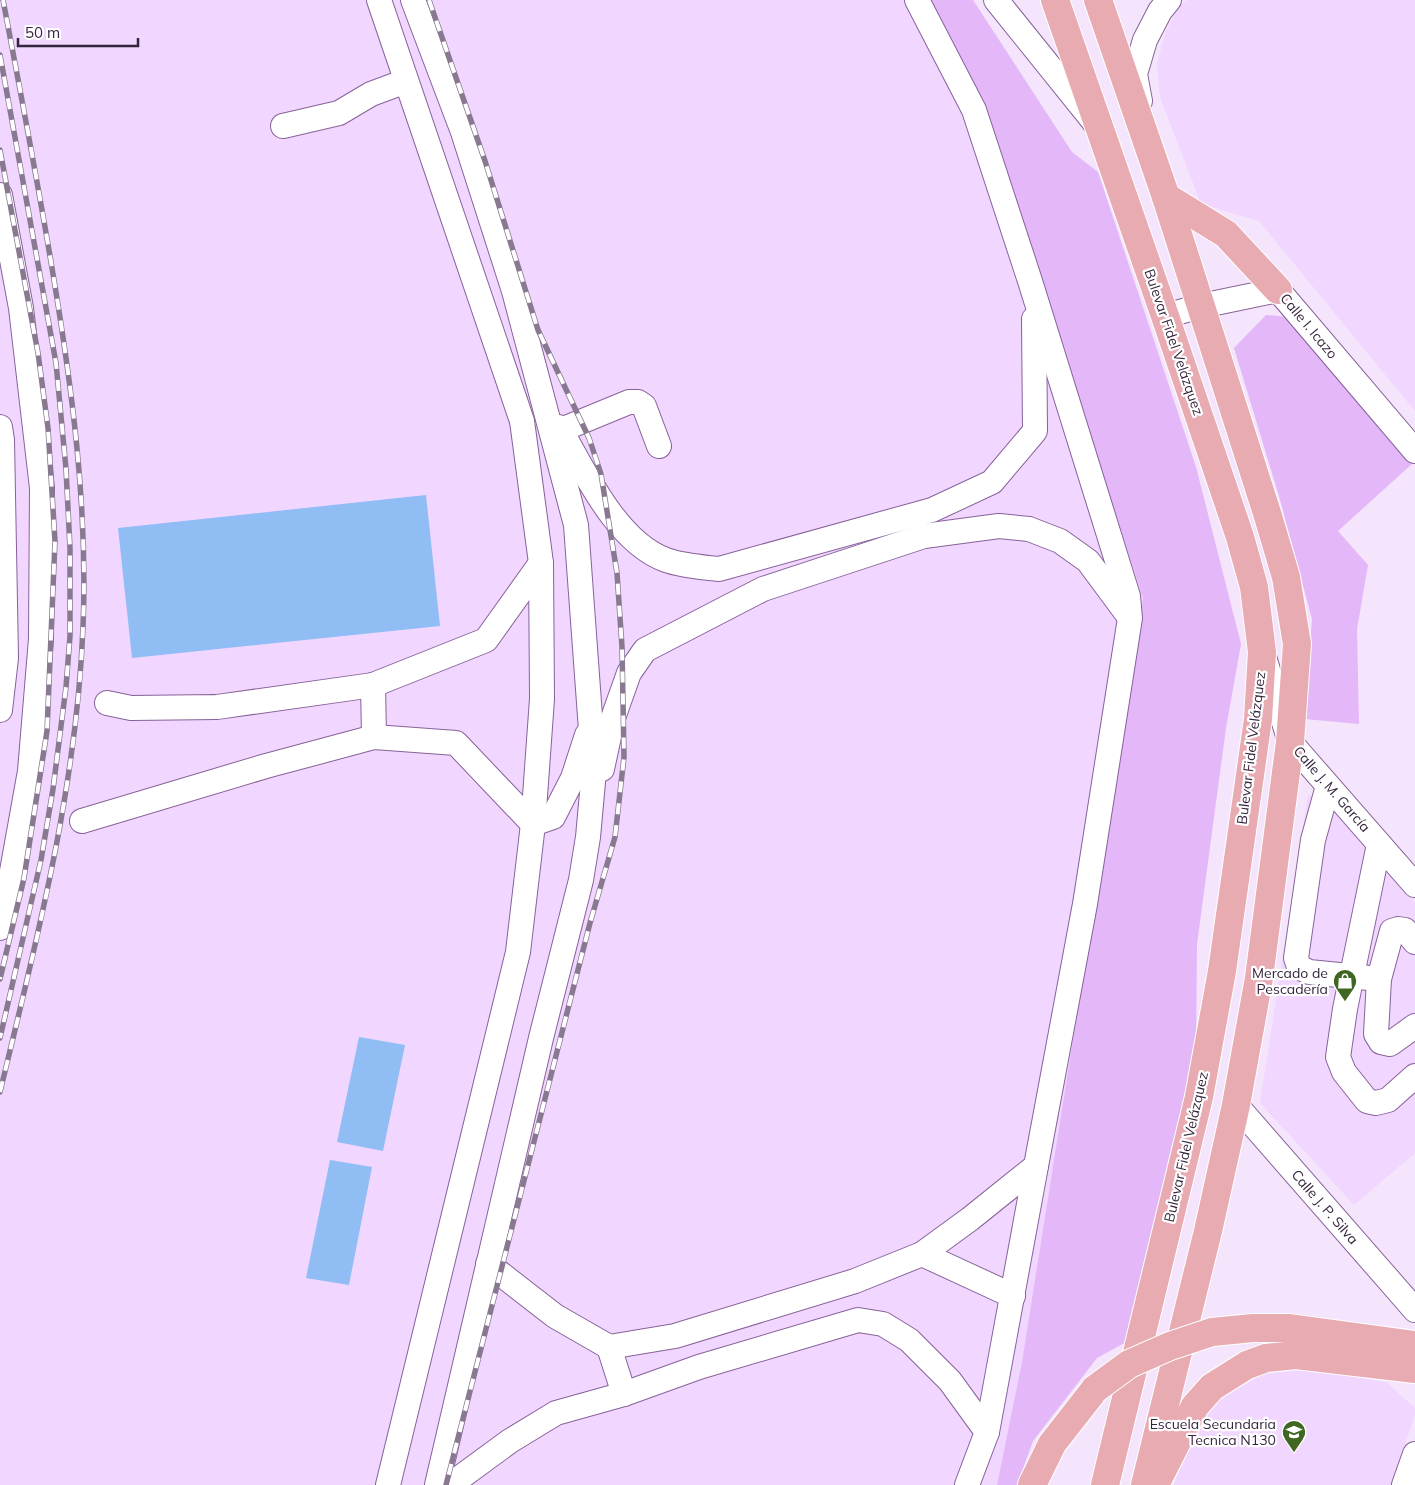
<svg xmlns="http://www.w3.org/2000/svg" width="1415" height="1485" viewBox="0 0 1415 1485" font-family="Mulish,sans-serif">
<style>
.built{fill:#f1d6ff}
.green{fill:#e3b7f8}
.building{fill:#91bdf5}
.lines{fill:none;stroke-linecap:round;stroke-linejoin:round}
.minor-casing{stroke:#876299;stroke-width:26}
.major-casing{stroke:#fff;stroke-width:30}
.minor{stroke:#fff;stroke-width:24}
.major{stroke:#e7abb1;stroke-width:28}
.rail-casing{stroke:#897990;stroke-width:5.5}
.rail{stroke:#fff;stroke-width:4;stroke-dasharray:11;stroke-linecap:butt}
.major-bridge-casing{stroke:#fff;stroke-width:30;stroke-linecap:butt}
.major-bridge{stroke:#e7abb1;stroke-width:28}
.labels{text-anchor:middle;stroke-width:4.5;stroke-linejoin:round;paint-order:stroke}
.street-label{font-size:14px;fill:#35253c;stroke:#fff}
.poi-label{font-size:14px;fill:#35253c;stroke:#fff;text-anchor:end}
</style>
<rect width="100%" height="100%" fill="#f4e4fc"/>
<!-- built -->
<g class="built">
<polygon points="0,0 928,0 983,106 1143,598 1022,1362 997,1485 0,1485"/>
<polygon points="1187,0 1415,0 1415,411 1259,221 1201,204 1160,97 1157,63 1166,31 1180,5"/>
<polygon points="1308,795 1329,799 1415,902 1415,1153 1354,1205 1260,1103"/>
<polygon points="1309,1369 1386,1382 1415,1408 1415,1415 1391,1485 1174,1485 1197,1421 1227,1392 1266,1374"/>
</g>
<!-- green -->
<g class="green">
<polygon points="928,0 973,0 1072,152 1098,172 1196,467 1241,644 1226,728 1197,944 1196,1048 1126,1342 1097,1358 1033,1441 1017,1485 997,1485 1022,1362 1143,598 983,106"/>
<polygon points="1266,315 1288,317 1413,463 1338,531 1368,565 1357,629 1359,724 1305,719 1312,619 1279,496 1234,348"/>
</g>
<!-- building -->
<g class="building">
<polygon points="426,495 440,626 132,658 118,528"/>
<polygon points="359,1037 405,1045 383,1151 337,1142"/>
<polygon points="330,1160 372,1167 349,1285 306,1278"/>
</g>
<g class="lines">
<!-- minor casing -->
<g class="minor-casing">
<g id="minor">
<polyline points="379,0 522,421 541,563 542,699 533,824 518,952 388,1485"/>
<polyline points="413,0 463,132 514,291 576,525 594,771 588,837 581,880 541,1038 437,1485"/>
<polyline points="996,0 1095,123"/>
<polyline points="1140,101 1135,74 1145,40 1160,11 1169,0"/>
<polyline points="283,126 339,113 371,94 406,81"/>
<polyline points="0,195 21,308 42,488 41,639 30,771 7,899 0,928"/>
<polyline points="1165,316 1201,306 1278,290 1415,451"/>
<polyline points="0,427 2,440 6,658 0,710"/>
<path d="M559,427C584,470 616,542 666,560C683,566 701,567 719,569L932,510L992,482L1035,431L1034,319"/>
<polyline points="561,430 629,402 638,402 644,406 659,446"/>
<polyline points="1264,657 1290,742 1415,885"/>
<polyline points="373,685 374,737"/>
<polyline points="107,703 131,708 217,707 373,685 486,640 541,563"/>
<polyline points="602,769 613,718 629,673 645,650 763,589 924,536 999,526 1029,529 1060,541 1088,561 1128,615"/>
<polyline points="1328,786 1313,840 1296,958 1299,967 1309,972 1379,979"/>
<polyline points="82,821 266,766 374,737 456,743 533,824 553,817 573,778 587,735"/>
<polyline points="1379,844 1345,1009 1338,1057 1344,1072 1367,1101 1376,1103 1388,1100 1415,1076"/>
<polyline points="1415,942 1405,930 1398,929 1392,931 1379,979 1376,1034 1381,1042 1390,1044 1415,1026"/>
<polyline points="1236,1105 1415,1310"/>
<polyline points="922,1254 1013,1296"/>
<polyline points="488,1264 555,1316 609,1347 675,1336 855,1281 922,1254 970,1219 1036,1166 1085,904 1130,618 1128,596 1030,281 974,110 917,0"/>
<polyline points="609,1347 624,1394"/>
<polyline points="987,1432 1036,1166"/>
<polyline points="450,1485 510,1441 556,1413 624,1394 699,1367 858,1320 883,1324 909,1340 950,1381 987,1432 967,1485"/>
<polyline points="1404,1485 1415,1454"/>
</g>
</g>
<!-- major casing -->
<g class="major-casing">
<g id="major">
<polyline points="1055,0 1165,316 1240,537 1254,587 1262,652 1258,719 1222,971 1199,1097 1105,1485"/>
<polyline points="1098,0 1166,197 1267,513 1286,577 1297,644 1290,742 1259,978 1236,1105 1208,1231 1145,1485"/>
<polyline points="1166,197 1226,234 1278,290"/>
<polyline points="1253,1328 1288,1328 1415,1345"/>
<polyline points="1159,1477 1195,1406 1212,1387 1247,1365 1266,1358 1296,1355 1415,1369"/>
<polyline points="1032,1485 1052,1444 1095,1389"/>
</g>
</g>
<!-- minor -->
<use href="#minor" class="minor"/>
<!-- major -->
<use href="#major" class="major"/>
<!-- rail casing -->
<g class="rail-casing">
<g id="rail">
<polyline points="429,0 485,161 538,330 589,438 601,474 617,573 622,647 624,757 615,837 590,923 446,1485"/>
<polyline points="0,55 56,363 66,469 70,548 70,636 66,687 53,789 41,860 0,1038"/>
<polyline points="0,150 38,353 48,428 55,541 47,731 24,878 0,979"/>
<path d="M0,1092C37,939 77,785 83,627C88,507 72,387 52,268C37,178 20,89 3,0"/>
</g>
</g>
<!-- rail -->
<use href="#rail" class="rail"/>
<!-- major-bridge casing -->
<g class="major-bridge-casing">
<polyline id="major-bridge" points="1095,1389 1129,1364 1170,1346 1212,1332 1253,1328"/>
</g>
<!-- major-bridge -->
<use href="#major-bridge" class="major-bridge"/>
</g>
<!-- icons -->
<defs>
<g id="shop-pin" transform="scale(1.25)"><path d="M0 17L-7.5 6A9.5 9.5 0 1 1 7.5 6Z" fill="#3f6722" stroke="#fff"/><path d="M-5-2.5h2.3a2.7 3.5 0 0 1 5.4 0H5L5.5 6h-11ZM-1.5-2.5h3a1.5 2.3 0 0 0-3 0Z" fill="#fff"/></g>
<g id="school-pin" transform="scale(1.25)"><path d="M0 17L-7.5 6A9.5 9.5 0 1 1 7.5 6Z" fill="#3f6722" stroke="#fff"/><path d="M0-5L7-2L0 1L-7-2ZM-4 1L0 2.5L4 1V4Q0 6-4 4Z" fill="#fff"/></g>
</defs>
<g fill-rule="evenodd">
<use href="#shop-pin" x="1345" y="981"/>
<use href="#school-pin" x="1294" y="1432"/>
</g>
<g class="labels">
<!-- street labels -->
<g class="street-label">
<text transform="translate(1309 326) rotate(50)" y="5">Calle I. Icazo</text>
<text transform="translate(1174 342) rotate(71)" y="5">Bulevar Fidel Velázquez</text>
<text transform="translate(1251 748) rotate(-83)" y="5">Bulevar Fidel Velázquez</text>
<text transform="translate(1332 789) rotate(49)" y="5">Calle J. M. García</text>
<text transform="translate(1186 1147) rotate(-77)" y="5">Bulevar Fidel Velázquez</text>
<text transform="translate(1325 1207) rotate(49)" y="5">Calle J. P. Silva</text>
</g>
<!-- poi labels -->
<g class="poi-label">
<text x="1328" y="978">Mercado de<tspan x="1328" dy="16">Pescadería</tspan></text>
<text x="1276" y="1429">Escuela Secundaria<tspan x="1276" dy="16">Tecnica N130</tspan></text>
</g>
</g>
<!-- scale -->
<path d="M18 38v8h120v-8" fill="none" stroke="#35253c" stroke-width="2.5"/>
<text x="25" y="38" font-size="15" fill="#35253c" stroke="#ffffff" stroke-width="4" paint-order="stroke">50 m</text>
</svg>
